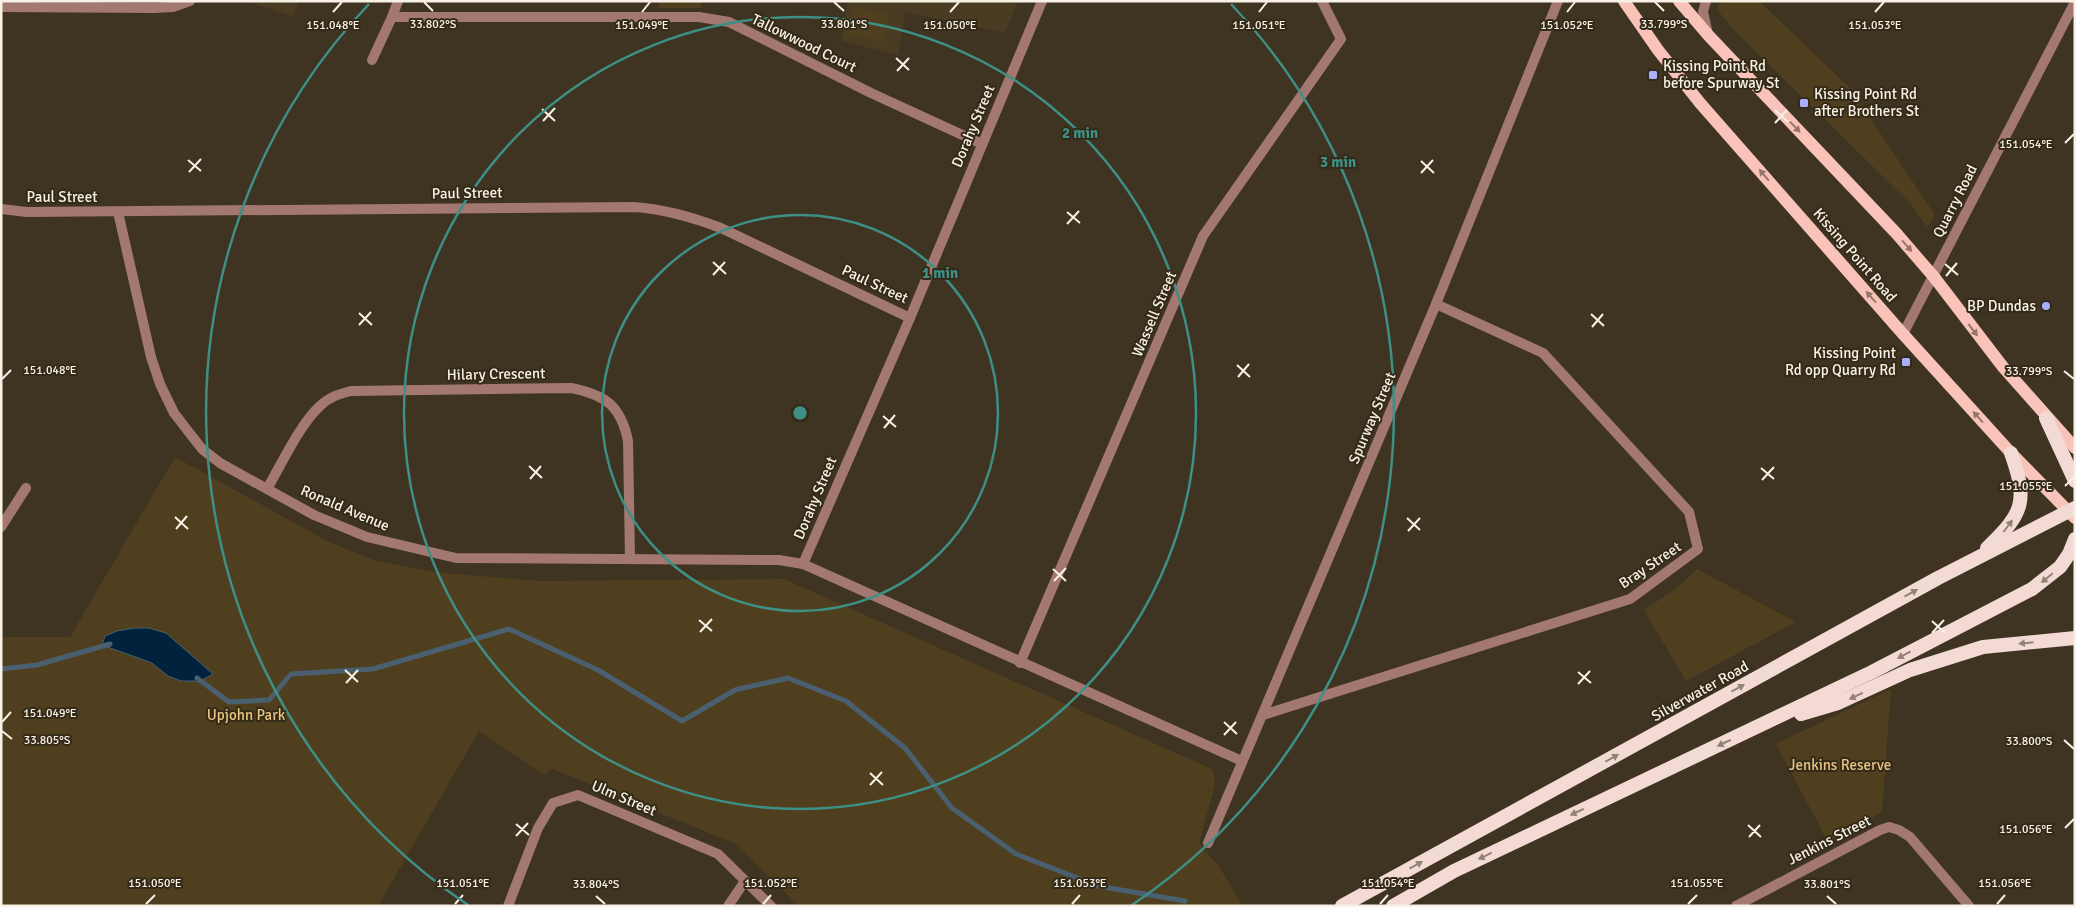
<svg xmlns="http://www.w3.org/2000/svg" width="2076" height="907" viewBox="0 0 2076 907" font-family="Signika,sans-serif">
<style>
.built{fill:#493c22}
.green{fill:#503f1e}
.water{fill:#00223d;stroke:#4a6070}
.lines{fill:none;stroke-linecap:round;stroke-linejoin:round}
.stream{stroke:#4a6070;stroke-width:5}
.minor{stroke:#a37870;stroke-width:10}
.primary{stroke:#f9c3b9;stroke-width:12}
.trunk{stroke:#f4dad4;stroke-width:14}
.oneway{fill:#967668}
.oneway2{fill:#948276}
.ticks{fill:none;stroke:#f8f1e6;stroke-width:2}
.ring{fill:none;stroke:#3e8f86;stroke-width:2.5}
.poi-dot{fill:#a8b0fc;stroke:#342a18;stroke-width:2}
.labels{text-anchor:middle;stroke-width:4;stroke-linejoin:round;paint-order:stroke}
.street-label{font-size:15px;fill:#f8f1e6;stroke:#342a18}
.poi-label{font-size:15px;fill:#f8f1e6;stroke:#342a18;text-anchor:start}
.park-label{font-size:15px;fill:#eac682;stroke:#342a18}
.ticks-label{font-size:12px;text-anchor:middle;fill:#f8f1e6;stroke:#342a18;stroke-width:4;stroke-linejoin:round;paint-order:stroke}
.centre{fill:#3e8f86;stroke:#342a18;stroke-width:2.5}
.ring-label{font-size:15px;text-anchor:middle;font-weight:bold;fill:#3e8f86;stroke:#342a18;stroke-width:4;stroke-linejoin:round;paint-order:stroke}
</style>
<rect width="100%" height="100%" fill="#3f3422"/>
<!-- built -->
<g class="built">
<polygon points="246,1 299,1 293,17"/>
<polygon points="848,1 1018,1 1005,33 905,12 898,55 841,41"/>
</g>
<!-- green -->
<g class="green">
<polygon points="659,1 701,1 701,8 658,8"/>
<polygon points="1722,1 1759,1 1850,88 1935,215 1927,227 1911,204 1734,30 1719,12 1718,6"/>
<polygon points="854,7 889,14 883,42 848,34"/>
<polygon points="175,457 329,542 376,561 442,573 539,581 784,579 1212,769 1215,784 1199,843 1219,867 1243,906 799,906 734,843 552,769 544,775 479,731 378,906 1,906 1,637 70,637"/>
<polygon points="1697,569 1796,622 1686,681 1644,610 1677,588"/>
<polygon points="1891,689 1882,812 1828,842 1776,744"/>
</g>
<!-- water -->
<polygon class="water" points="134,628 149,628 166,633 213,674 200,681 181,681 168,676 152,663 102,645 105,636 117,631"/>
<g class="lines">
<!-- stream -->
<g class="stream">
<polyline points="1,669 37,665 110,644"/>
<polyline points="197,678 229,702 269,700 291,674 373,669 509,629 598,670 682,721 735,690 788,678 846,701 905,748 952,808 1016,854 1098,886 1185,901"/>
</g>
<!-- minor -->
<g class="minor">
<polyline points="398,1 392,17 699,17 729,22 871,93 982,144"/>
<polyline points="1706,1 1703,12 1708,34"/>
<polyline points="1,7 155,8 173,7 190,1"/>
<polyline points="372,60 392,17"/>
<path d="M1,209L27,212L634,207C665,209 692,217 721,228L910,318"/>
<polyline points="118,212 151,357 160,384 174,413 202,449 220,463 314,515 367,537 456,558 779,560 803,564 1242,761"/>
<polyline points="1903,334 2075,2"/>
<path d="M267,489C281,465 300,424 320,406C329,397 339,394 351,391L571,388C606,395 621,406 628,441L630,559"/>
<polyline points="1,527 26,488"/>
<polyline points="803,564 910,318 1042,1"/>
<polyline points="1020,663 1203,236 1341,39 1322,1"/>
<polyline points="1263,715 1630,599 1698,549 1689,512 1543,353 1436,304"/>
<polyline points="1208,843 1436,304 1558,1"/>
<polyline points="508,906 538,828 553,803 578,795 718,854 771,906"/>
<polyline points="728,906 745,881"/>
<polyline points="1736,906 1880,830 1889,827 1899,830 1910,837 1969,906"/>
</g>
<!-- primary -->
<g class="primary">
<polyline points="1624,1 1658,50 1700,103 1903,334 2011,453 2075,518"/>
<polyline points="1679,1 1709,36 1896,233 1934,277 2003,367 2075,448"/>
</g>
<!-- trunk -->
<g class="trunk">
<polyline points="2046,418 2075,481"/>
<path d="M1987,548C2024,513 2028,501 2011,453"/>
<polyline points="1801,714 1838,703 1910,670 1983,647 2075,638"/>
<polyline points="1342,906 1938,578 2075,508"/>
<polyline points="1393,906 1454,871 1872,672 2032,589 2060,567 2069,554 2075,539"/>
</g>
</g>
<!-- one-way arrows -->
<defs><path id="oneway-solid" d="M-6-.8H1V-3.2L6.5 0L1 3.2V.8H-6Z" transform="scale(1.25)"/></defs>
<g class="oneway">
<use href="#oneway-solid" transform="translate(1795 127) rotate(46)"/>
<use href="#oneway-solid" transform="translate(1764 175) rotate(-131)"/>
<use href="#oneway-solid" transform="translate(1907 246) rotate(49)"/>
<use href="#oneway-solid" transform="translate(1871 297) rotate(-131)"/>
<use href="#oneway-solid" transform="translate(1973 330) rotate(52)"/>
<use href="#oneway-solid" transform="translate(1978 417) rotate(-132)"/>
</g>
<g class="oneway2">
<use href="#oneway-solid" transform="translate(2008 526) rotate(-53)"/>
<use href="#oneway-solid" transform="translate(2047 578) rotate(141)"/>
<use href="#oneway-solid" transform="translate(1911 593) rotate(-29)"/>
<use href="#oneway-solid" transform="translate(2026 643) rotate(174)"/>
<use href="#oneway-solid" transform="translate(1904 655) rotate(152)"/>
<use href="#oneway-solid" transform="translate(1738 688) rotate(-29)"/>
<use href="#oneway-solid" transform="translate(1856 696) rotate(155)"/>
<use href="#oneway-solid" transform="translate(1724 743) rotate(155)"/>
<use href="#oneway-solid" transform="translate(1612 758) rotate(-29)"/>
<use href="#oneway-solid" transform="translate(1577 812) rotate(155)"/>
<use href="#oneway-solid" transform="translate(1485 856) rotate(154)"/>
<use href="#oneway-solid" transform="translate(1416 865) rotate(-29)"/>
</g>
<!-- ticks -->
<path class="ticks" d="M424,2L433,11M834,2L844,11M1655,2L1664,11M333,12L342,2M642,12L650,2M950,12L959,2M1259,12L1267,2M1567,12L1575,2M1875,12L1884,2M896,58L909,70M897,71L909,58M542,109L555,121M1775,110L1788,122M543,121L555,108M1775,123L1787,110M2065,143L2074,134M188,160L201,171M1421,161L1434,173M189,172L201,159M1421,173L1433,160M1067,212L1080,223M1067,224L1079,211M713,262L726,274M1945,264L1958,275M713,275L725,262M1946,276L1957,263M359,313L372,325M1591,314L1604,326M359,325L371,312M1592,327L1603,314M1237,365L1250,377M2064,371L2074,379M1238,377L1249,364M2,379L11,370M883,416L896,427M884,428L895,415M529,466L542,478M1761,468L1774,479M530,479L541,466M1762,480L1774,467M2065,486L2074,477M175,517L188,529M1407,518L1420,530M176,529L187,516M1408,531L1420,518M1053,569L1066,581M1054,581L1066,568M699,620L712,631M1932,621L1945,633M700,632L712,619M1932,633L1944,620M345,670L358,682M1578,672L1591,683M346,683L358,670M1578,684L1590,671M2,722L11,712M1224,722L1237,734M2,731L12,739M1224,735L1236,722M2064,740L2074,749M870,773L883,785M870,785L882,772M516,824L529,835M1748,825L1761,837M2065,828L2074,819M516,836L528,823M1749,837L1760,825M596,896L605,904M1827,896L1836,904M146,904L155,895M455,904L463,895M763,904L771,895M1072,904L1080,895M1380,904L1388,895M1688,904L1697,895M1997,904L2005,895"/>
<!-- distance rings -->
<g class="ring">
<circle cx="800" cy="413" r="198"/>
<circle cx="800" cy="413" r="396"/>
<path d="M468 905A594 594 0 0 1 369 4M1231 4A594 594 0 0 1 1132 905"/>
</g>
<!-- markers -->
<g class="poi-dot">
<rect x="1648" y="70" width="10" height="10" rx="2.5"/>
<rect x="1799" y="98" width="10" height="10" rx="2.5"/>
<circle cx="2046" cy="306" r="5"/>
<rect x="1901" y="357" width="10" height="10" rx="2.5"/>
</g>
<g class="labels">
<!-- street labels -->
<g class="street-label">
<text transform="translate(804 43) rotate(26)" y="5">Tallowwood Court</text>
<text transform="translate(973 126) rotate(-67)" y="5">Dorahy Street</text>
<text transform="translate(467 193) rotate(-1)" y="5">Paul Street</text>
<text x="62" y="202">Paul Street</text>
<text transform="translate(1955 201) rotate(-63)" y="5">Quarry Road</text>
<text transform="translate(1855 255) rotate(49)" y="5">Kissing Point Road</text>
<text transform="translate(875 284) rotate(25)" y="5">Paul Street</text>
<text transform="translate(1154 314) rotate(-67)" y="5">Wassell Street</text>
<text transform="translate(496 374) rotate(-1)" y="5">Hilary Crescent</text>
<text transform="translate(1372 418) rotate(-67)" y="5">Spurway Street</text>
<text transform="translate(815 498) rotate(-67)" y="5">Dorahy Street</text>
<text transform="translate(345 508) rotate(23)" y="5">Ronald Avenue</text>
<text transform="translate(1650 565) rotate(-34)" y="5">Bray Street</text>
<text transform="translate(1700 691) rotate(-29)" y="5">Silverwater Road</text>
<text transform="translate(624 798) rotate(23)" y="5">Ulm Street</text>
<text transform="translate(1829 840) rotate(-27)" y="5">Jenkins Street</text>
</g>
<!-- poi labels -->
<g class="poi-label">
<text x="1663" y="71">Kissing Point Rd<tspan x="1663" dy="17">before Spurway St</tspan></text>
<text x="1814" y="99">Kissing Point Rd<tspan x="1814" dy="17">after Brothers St</tspan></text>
<text x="2036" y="311" text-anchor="end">BP Dundas</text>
<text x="1896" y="358" text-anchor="end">Kissing Point<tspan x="1896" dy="17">Rd opp Quarry Rd</tspan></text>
</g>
<!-- park labels -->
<g class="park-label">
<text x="246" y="720">Upjohn Park</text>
<text x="1840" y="770">Jenkins Reserve</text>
</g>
</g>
<g class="ticks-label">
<text x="433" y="28">33.802°S</text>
<text x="844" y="28">33.801°S</text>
<text x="1664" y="28">33.799°S</text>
<text x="333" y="29">151.048°E</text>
<text x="642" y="29">151.049°E</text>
<text x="950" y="29">151.050°E</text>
<text x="1259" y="29">151.051°E</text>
<text x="1567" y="29">151.052°E</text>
<text x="1875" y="29">151.053°E</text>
<text x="2026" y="148">151.054°E</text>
<text x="50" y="374">151.048°E</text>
<text x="2029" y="375">33.799°S</text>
<text x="2026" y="490">151.055°E</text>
<text x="50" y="717">151.049°E</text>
<text x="47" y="744">33.805°S</text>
<text x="2029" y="745">33.800°S</text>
<text x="2026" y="833">151.056°E</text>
<text x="155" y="887">151.050°E</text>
<text x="463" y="887">151.051°E</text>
<text x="771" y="887">151.052°E</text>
<text x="1080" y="887">151.053°E</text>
<text x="1388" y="887">151.054°E</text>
<text x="1697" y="887">151.055°E</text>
<text x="2005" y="887">151.056°E</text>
<text x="596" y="888">33.804°S</text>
<text x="1827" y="888">33.801°S</text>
</g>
<circle cx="800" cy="413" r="8" class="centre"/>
<g class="ring-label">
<text x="1080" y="138">2 min</text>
<text x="1338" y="167">3 min</text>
<text x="940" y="278">1 min</text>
</g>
<!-- border -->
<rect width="2076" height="907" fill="none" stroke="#f8f1e6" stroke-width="5"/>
</svg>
